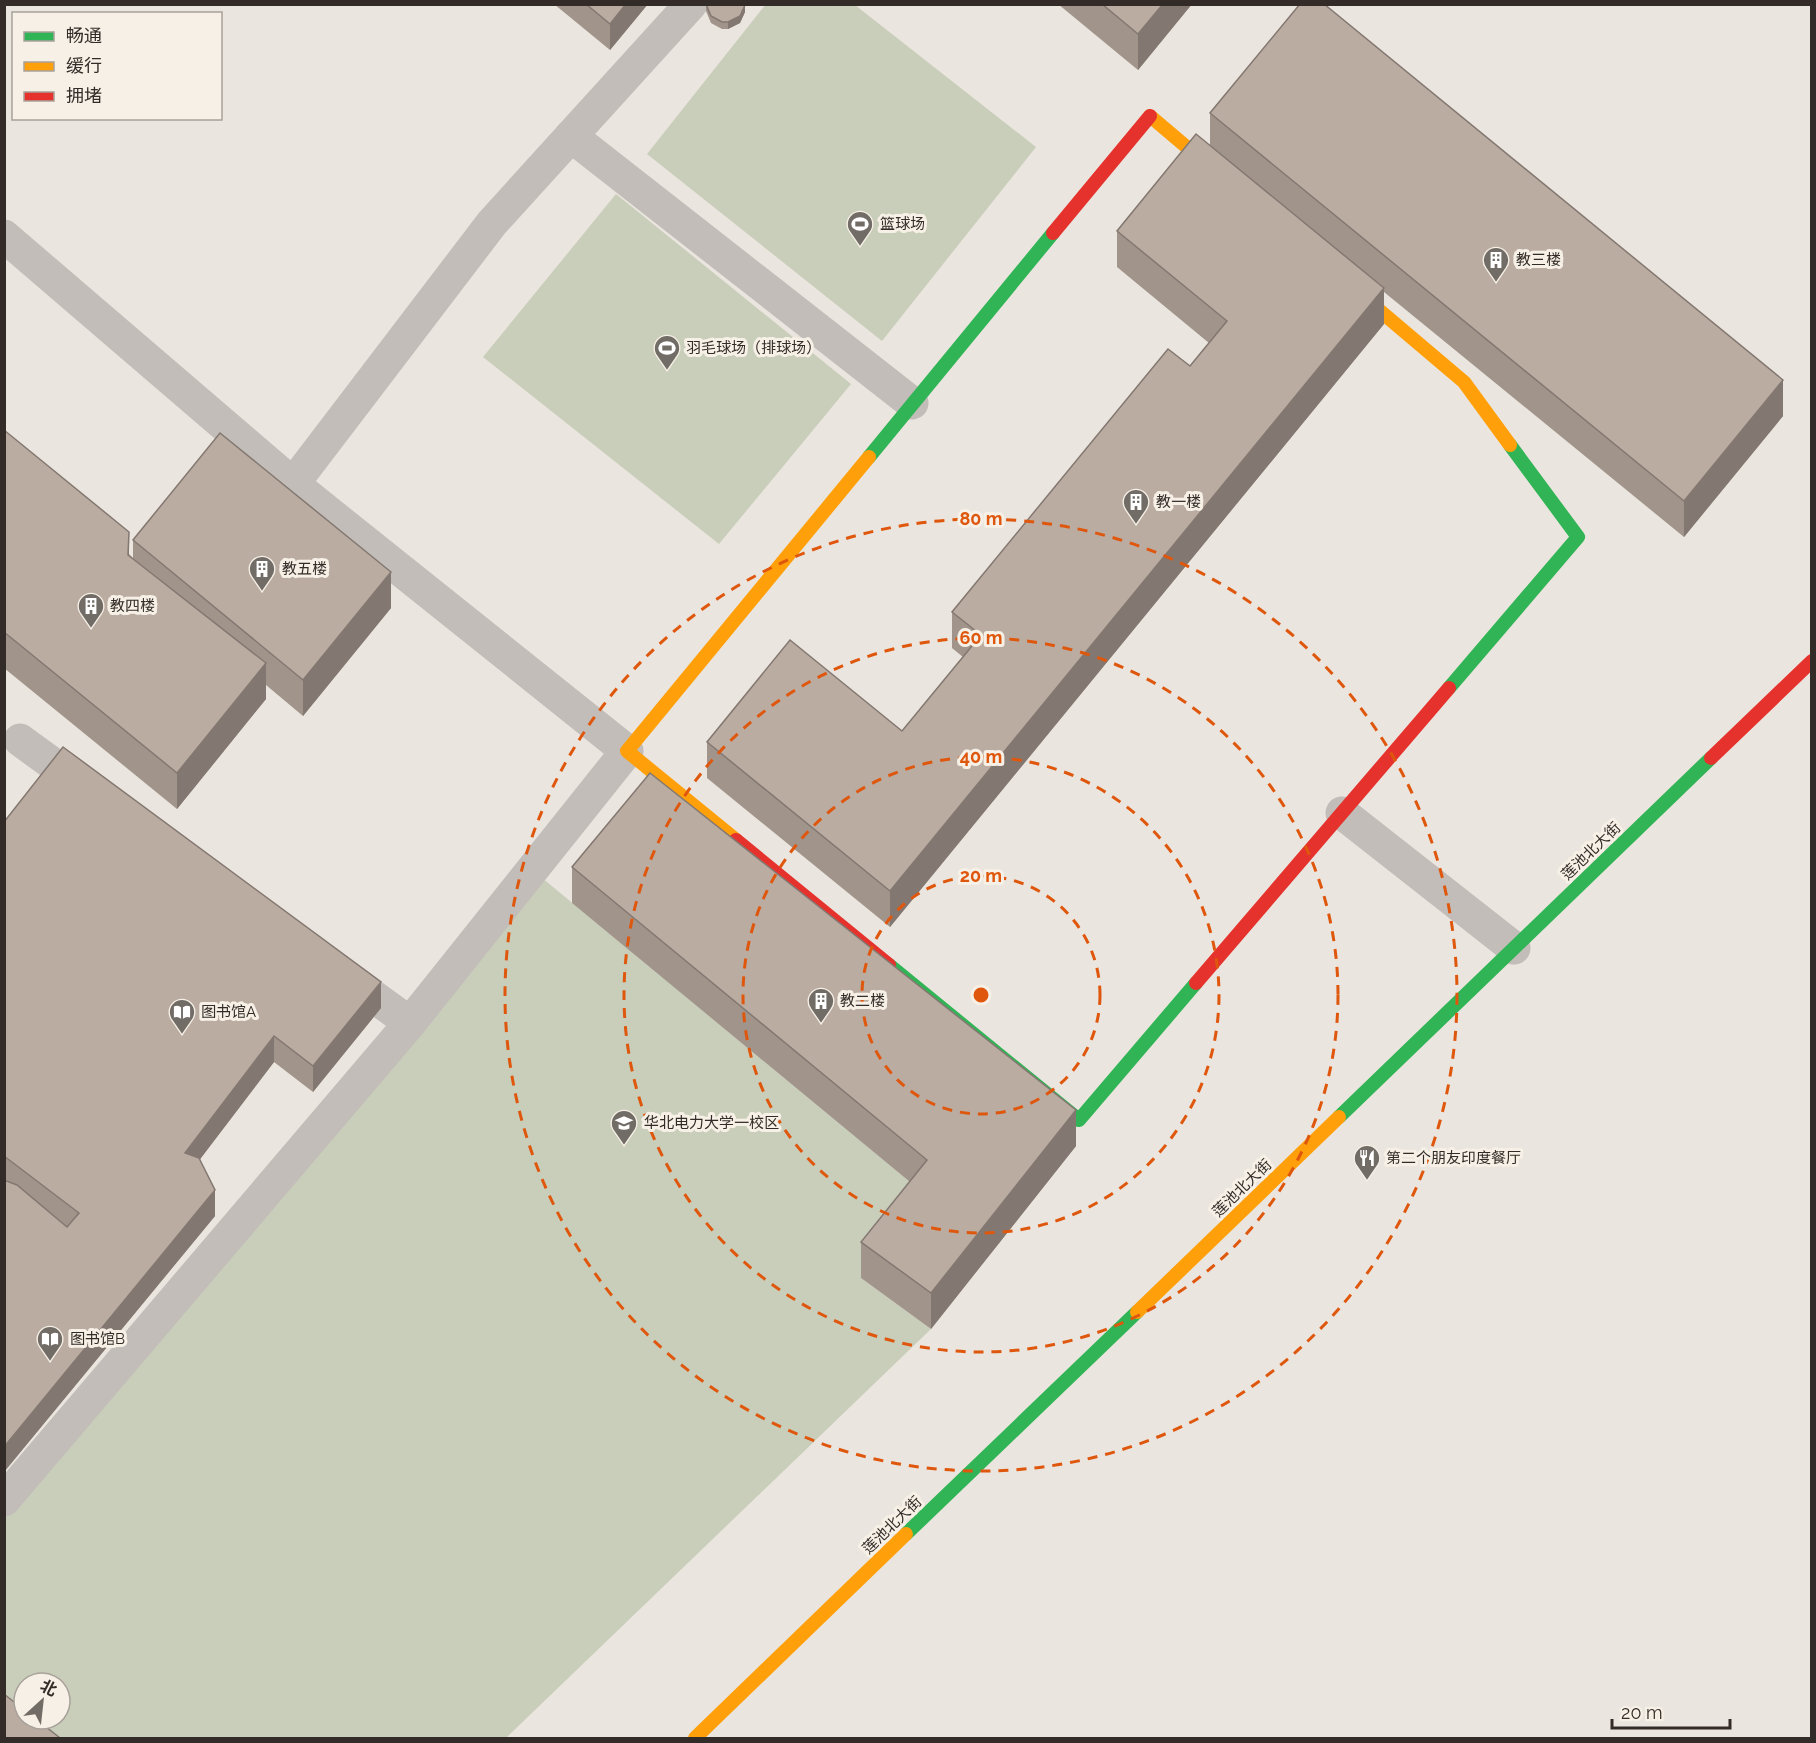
<svg xmlns="http://www.w3.org/2000/svg" width="1816" height="1743" viewBox="0 0 1816 1743" font-family="Raleway,'Noto Sans SC',sans-serif">
<style>
.green{fill:#c9ceba;fill-rule:evenodd}
.lines{fill:none;stroke-linecap:round;stroke-linejoin:round}
.street{stroke:#c2bdb8;stroke-width:33}
.fast{stroke:#30b455;stroke-width:14}
.slow{stroke:#ff9f0a;stroke-width:14}
.jam{stroke:#e5322d;stroke-width:14}
.wall{fill:#a1948b}
.shaded-wall{fill:#837871}
.building{fill:#bbaca2;stroke:#837871;stroke-width:1.5}
.ring{fill:none;stroke:#df570d;stroke-width:3;stroke-dasharray:10 8}
.labels{text-anchor:middle;stroke-width:6;stroke-linejoin:round;paint-order:stroke}
.poi-label{font-size:15px;fill:#322b27;stroke:#f6f0e6;text-anchor:start}
.street-label{font-size:15px;fill:#322b27;stroke:#f6f0e6}
.centre{fill:#df570d;stroke:#f6f0e6;stroke-width:3}
.ring-label{font-size:18px;text-anchor:middle;font-weight:bold;fill:#df570d;stroke:#f6f0e6;stroke-width:6;stroke-linejoin:round;paint-order:stroke}
</style>
<rect width="100%" height="100%" fill="#eae5de"/>
<!-- green -->
<g class="green">
<polygon points="766,4 855,5 1036,147 882,341 647,154"/>
<polygon points="616,194 851,384 719,544 483,357"/>
<path d="M530,868L927,1196L861,1278L931,1329L506,1738H40L5,1710V1492ZM24,1683H60V1719H24Z"/>
</g>
<g class="lines">
<!-- street -->
<g class="street">
<polyline points="571,136 912,403"/>
<polyline points="4,236 293,484 492,223 691,4"/>
<polyline points="293,484 627,751 410,1023 344,975"/>
<polyline points="20,740 86,788"/>
<polyline points="1342,813 1514,948"/>
<polyline points="4,1500 410,1023"/>
</g>
<!-- fast -->
<g class="fast">
<polyline points="869,457 1053,233"/>
<polyline points="1449,688 1578,537 1510,445"/>
<polyline points="889,965 1079,1120 1196,983"/>
<polyline points="1339,1117 1711,758"/>
<polyline points="906,1534 1137,1312"/>
</g>
<!-- slow -->
<g class="slow">
<polyline points="1150,116 1464,382 1510,445"/>
<polyline points="736,840 627,751 869,457"/>
<polyline points="1137,1312 1339,1117"/>
<polyline points="695,1738 906,1534"/>
</g>
<!-- jam -->
<g class="jam">
<polyline points="1053,233 1150,116"/>
<polyline points="1711,758 1812,661"/>
<polyline points="736,840 889,965"/>
<polyline points="1196,983 1449,688"/>
</g>
</g>
<!-- wall -->
<g class="wall">
<polygon points="554,4 648,4 610,50"/>
<polygon points="706,4 745,12 740,23 728,29 722,29 711,23 706,11"/>
<polygon points="1058,4 1192,4 1138,70"/>
<polygon points="1210,113 1783,416 1684,537 1384,292 1384,324 890,927 707,778 707,742 902,731 963,657 952,648 952,612 1190,366 1209,343 1117,267 1117,231 1210,145"/>
<polygon points="4,430 133,558 133,540 391,608 303,716 266,685 266,699 177,809 4,668"/>
<polygon points="4,822 381,1008 313,1092 274,1062 200,1159 215,1216 4,1472"/>
<polygon points="572,867 1076,1146 931,1329 861,1278 861,1242 910,1182 572,903"/>
</g>
<!-- shaded-wall -->
<g class="shaded-wall">
<polygon points="626,4 648,4 610,50 610,24"/>
<polygon points="1163,4 1192,4 1138,70 1138,34"/>
<polygon points="745,5 745,12 740,23 728,29 728,22"/>
<polygon points="1384,288 1384,324 890,927 890,891"/>
<polygon points="1783,380 1783,416 1684,537 1684,501"/>
<polygon points="129,532 129,568 128,555"/>
<polygon points="391,572 391,608 303,716 303,680"/>
<polygon points="266,663 266,699 177,809 177,773"/>
<polygon points="381,982 381,1008 313,1092 313,1066"/>
<polygon points="274,1036 274,1062 185,1179 185,1153"/>
<polygon points="1076,1110 1076,1146 931,1329 931,1293"/>
<polygon points="215,1190 215,1216 4,1472 4,1447"/>
</g>
<!-- building -->
<g class="building">
<polygon points="586,4 626,4 610,24"/>
<polygon points="706,4 744,4 745,5 740,16 728,22 722,22 711,16"/>
<polygon points="1102,4 1163,4 1138,34"/>
<polygon points="1300,4 1324,4 1783,380 1684,501 1210,113"/>
<polygon points="1196,134 1384,288 890,891 707,742 790,640 902,731 981,635 952,612 1168,349 1190,366 1227,321 1117,231"/>
<polygon points="4,430 129,532 128,555 266,663 177,773 4,632"/>
<polygon points="220,433 391,572 303,680 133,540"/>
<polygon points="63,747 381,982 313,1066 274,1036 185,1153 199,1158 215,1190 4,1447 4,1180 17,1185 67,1227 79,1213 4,1156 4,822"/>
<polygon points="650,773 1076,1110 931,1293 861,1242 927,1160 572,867"/>
<polygon points="4,1694 24,1710 24,1719 36,1719 60,1738 4,1738"/>
</g>
<!-- distance rings -->
<g class="ring">
<circle cx="981" cy="995" r="119"/>
<circle cx="981" cy="995" r="238"/>
<circle cx="981" cy="995" r="357"/>
<circle cx="981" cy="995" r="476"/>
</g>
<!-- icons -->
<defs>
<g id="stadium-pin" transform="scale(1.35)"><path d="M0 17L-7.5 6A9.5 9.5 0 1 1 7.5 6Z" fill="#726c67" stroke="#f6f0e6"/><path d="M0-5a6.5 5 0 1 0 0 10a6.5 5 0 1 0 0-10ZM-3.5-1.8h7v3.6h-7Z" fill="#fff"/></g>
<g id="building-pin" transform="scale(1.35)"><path d="M0 17L-7.5 6A9.5 9.5 0 1 1 7.5 6Z" fill="#726c67" stroke="#f6f0e6"/><path d="M-4-6H4V6H1V3H-1V6H-4ZM-2.5-4.3h1.7v1.8h-1.7ZM.8-4.3h1.7v1.8H.8ZM-2.5-1h1.7V.8h-1.7ZM.8-1h1.7V.8H.8Z" fill="#fff"/></g>
<g id="library-pin" transform="scale(1.35)"><path d="M0 17L-7.5 6A9.5 9.5 0 1 1 7.5 6Z" fill="#726c67" stroke="#f6f0e6"/><path d="M-6-4Q-3-5.5-.7-3.5V5Q-3 3-6 4ZM6-4Q3-5.5 .7-3.5V5Q3 3 6 4Z" fill="#fff"/></g>
<g id="university-pin" transform="scale(1.35)"><path d="M0 17L-7.5 6A9.5 9.5 0 1 1 7.5 6Z" fill="#726c67" stroke="#f6f0e6"/><path d="M0-5L7-2L0 1L-7-2ZM-4 1L0 2.5L4 1V4Q0 6-4 4Z" fill="#fff"/></g>
<g id="restaurant-pin" transform="scale(1.35)"><path d="M0 17L-7.5 6A9.5 9.5 0 1 1 7.5 6Z" fill="#726c67" stroke="#f6f0e6"/><path d="M-5-6h1v4h1v-4h1v4h1v-4h1v5L-1.5 .5V6h-2V.5L-5-1ZM5-6V6H3V1.5H1.5Q1.5-4 5-6Z" fill="#fff"/></g>
</defs>
<g fill-rule="evenodd">
<use href="#stadium-pin" x="860" y="224"/>
<use href="#building-pin" x="1496" y="260"/>
<use href="#stadium-pin" x="667" y="348"/>
<use href="#building-pin" x="1136" y="502"/>
<use href="#building-pin" x="262" y="569"/>
<use href="#building-pin" x="91" y="606"/>
<use href="#building-pin" x="821" y="1001"/>
<use href="#library-pin" x="182" y="1012"/>
<use href="#university-pin" x="624" y="1123"/>
<use href="#restaurant-pin" x="1367" y="1158"/>
<use href="#library-pin" x="50" y="1339"/>
</g>
<g class="labels">
<!-- poi labels -->
<g class="poi-label">
<text x="880" y="229">篮球场</text>
<text x="1516" y="265">教三楼</text>
<text x="686" y="353">羽毛球场（排球场）</text>
<text x="1156" y="507">教一楼</text>
<text x="282" y="574">教五楼</text>
<text x="110" y="611">教四楼</text>
<text x="840" y="1006">教二楼</text>
<text x="201" y="1017">图书馆A</text>
<text x="644" y="1128">华北电力大学一校区</text>
<text x="1386" y="1163">第二个朋友印度餐厅</text>
<text x="70" y="1344">图书馆B</text>
</g>
<!-- street labels -->
<g class="street-label">
<text transform="translate(1591 851) rotate(-44)" y="5">莲池北大街</text>
<text transform="translate(1242 1188) rotate(-44)" y="5">莲池北大街</text>
<text transform="translate(892 1525) rotate(-44)" y="5">莲池北大街</text>
</g>
</g>
<circle cx="981" cy="995" r="9" class="centre"/>
<g class="ring-label">
<text x="981" y="525">80 m</text>
<text x="981" y="644">60 m</text>
<text x="981" y="763">40 m</text>
<text x="981" y="882">20 m</text>
</g>
<!-- border -->
<rect width="1816" height="1743" fill="none" stroke="#322b27" stroke-width="12"/>
<!-- legend -->
<rect x="12" y="12" width="210" height="108" fill="#f6f0e6" stroke="#a8a19a" stroke-width="1.5"/>
<rect x="24" y="32" width="30" height="9" fill="#30b455" stroke="#a8a19a" stroke-width="1.5"/>
<text x="66" y="42" font-size="18" fill="#322b27">畅通</text>
<rect x="24" y="62" width="30" height="9" fill="#ff9f0a" stroke="#a8a19a" stroke-width="1.5"/>
<text x="66" y="72" font-size="18" fill="#322b27">缓行</text>
<rect x="24" y="92" width="30" height="9" fill="#e5322d" stroke="#a8a19a" stroke-width="1.5"/>
<text x="66" y="102" font-size="18" fill="#322b27">拥堵</text>
<!-- north arrow -->
<g transform="translate(42 1701) rotate(27)"><circle r="28" fill="#f6f0e6" stroke="#a8a19a" stroke-width="1.5"/>
<path d="M0-4.5L10 22L0 15L-10 22Z" fill="#726c67"/>
<text y="-9" font-size="16" font-weight="bold" text-anchor="middle" fill="#322b27">北</text>
</g>
<!-- scale -->
<path d="M1612 1719v9h118v-9" fill="none" stroke="#322b27" stroke-width="3"/>
<text x="1621" y="1719" font-size="18" fill="#322b27" stroke="#f6f0e6" stroke-width="4.5" paint-order="stroke">20 m</text>
</svg>
